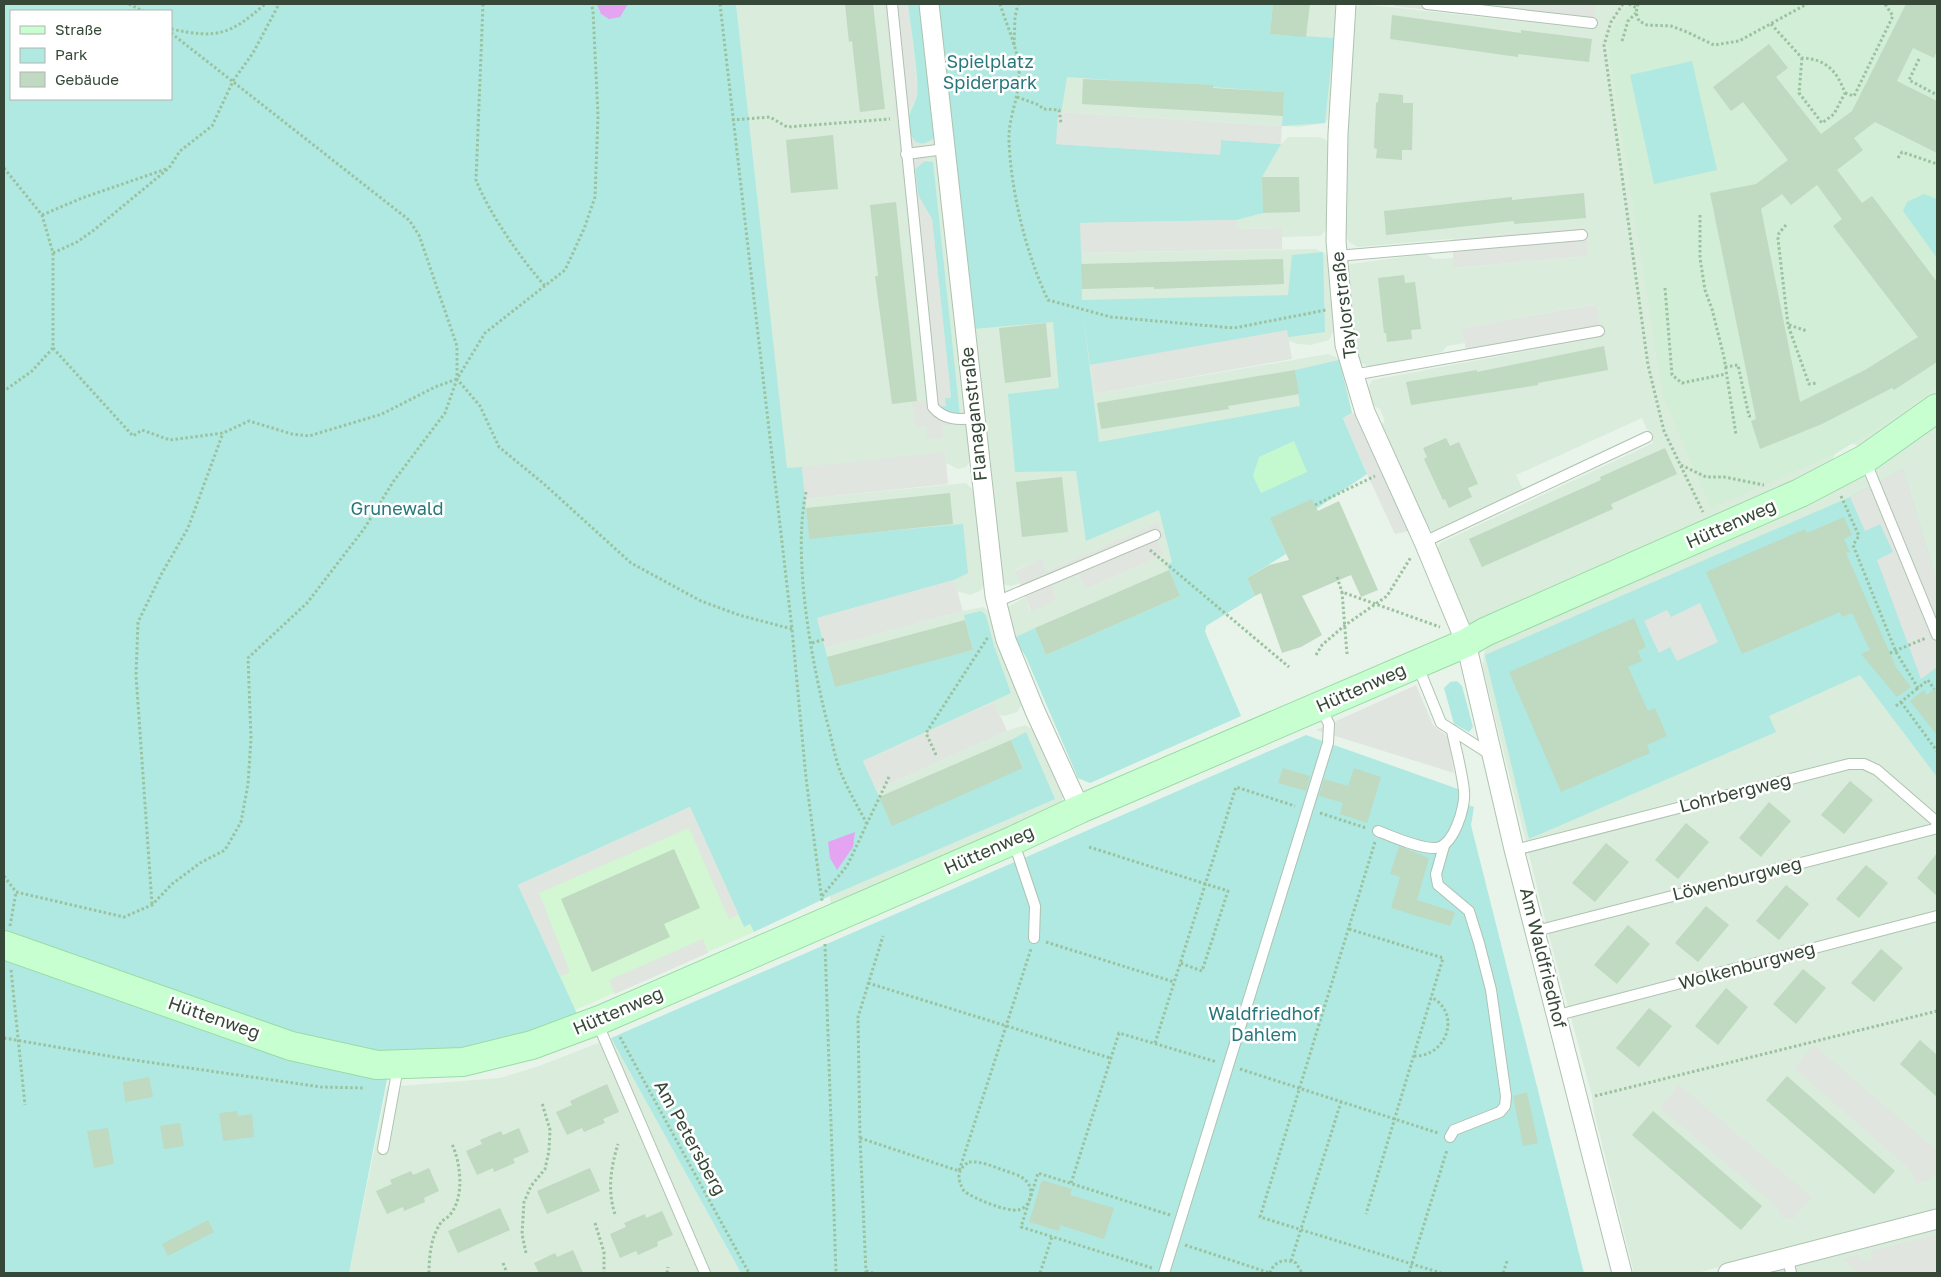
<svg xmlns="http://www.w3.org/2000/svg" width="1941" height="1277" viewBox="0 0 1941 1277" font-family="'Golos Text',sans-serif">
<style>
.residential{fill:#daecdc}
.commercial{fill:#d3f6d3}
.education{fill:#d2eed6}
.green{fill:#b0e9e2;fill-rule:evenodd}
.sand{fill:#c4f9cf}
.parking{fill:#e0e5e0}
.water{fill:#e5a4f2}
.building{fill:#c0d9c1;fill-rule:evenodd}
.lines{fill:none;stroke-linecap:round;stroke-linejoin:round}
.service-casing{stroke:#adc3af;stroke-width:12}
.minor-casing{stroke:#adc3af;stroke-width:21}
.secondary-casing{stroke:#9bdba5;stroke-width:30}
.path{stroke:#9bc29e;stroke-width:3;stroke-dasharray:2.5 2.5;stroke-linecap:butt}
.service{stroke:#fff;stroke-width:10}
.minor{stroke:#fff;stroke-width:19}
.secondary{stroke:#c7ffd1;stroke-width:28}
.labels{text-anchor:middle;stroke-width:5;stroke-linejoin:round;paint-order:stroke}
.park-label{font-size:18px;fill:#28787b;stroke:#fff}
.street-label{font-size:18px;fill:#364837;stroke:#fff}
</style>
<rect width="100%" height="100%" fill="#e8f4ea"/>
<!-- residential -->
<g class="residential">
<polygon points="736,4 920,4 971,460 966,467 958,469 946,463 944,452 805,499 966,483 975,492 984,585 980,591 970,595 957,591 954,580 825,648 963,611 983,607 989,611 1022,704 1017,712 1004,716 1000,715 994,702 863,761 876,790 1007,731 1025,725 1036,732 1063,795 1061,804 1057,807 831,907"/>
<polygon points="937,4 1338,4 1331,107 1329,117 1325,123 1299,127 1282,126 1058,112 1281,144 1288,137 1318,137 1325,139 1329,145 1329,225 1321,236 1282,237 1282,228 1236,229 1236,220 1081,253 1316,249 1326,254 1329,260 1334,330 1329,340 1311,345 1298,344 1289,341 1287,330 1090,365 1095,394 1328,354 1336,357 1342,364 1352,413 1248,478 1205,631 1241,716 1090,783 1078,778 1026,657 1014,638 1007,613 1008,607 1025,597 1030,611 1057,600 1052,587 1079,575 1086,589 1164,555 1158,540 1165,538 1158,522 1047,571 1041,560 1015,570 1020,583 1011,586 1003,584"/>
<polygon points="1361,4 1593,29 1596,4 1937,4 1937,399 1860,447 1852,443 1835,453 1831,465 1471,624 1468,623 1436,551 1440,543 1653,443 1642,418 1516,475 1523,490 1520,497 1477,515 1468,515 1433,531 1426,527 1379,425 1385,422 1380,409 1372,405 1367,391 1372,380 1601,337 1595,304 1462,328 1465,343 1447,346 1442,352 1369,367 1358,361 1353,343 1345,272 1350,264 1426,254 1434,259 1454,258 1455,268 1588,256 1586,227 1358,247 1349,242 1345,236 1345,173 1354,9"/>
<polygon points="1937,424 1937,1211 1697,1273 1634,1273 1594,1112 1592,1096 1550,940 1483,668 1484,653 1492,640"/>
<polygon points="611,1038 741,1273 349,1273 387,1087 500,1078 539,1066"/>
<polygon points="1937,1227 1937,1273 1760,1273"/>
</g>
<!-- commercial -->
<polygon class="commercial" points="690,807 744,926 750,924 754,932 575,1010 518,885"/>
<!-- education -->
<polygon class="education" points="1628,4 1937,4 1937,387 1881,426 1835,454 1711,508 1663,396 1607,38"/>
<!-- green -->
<g class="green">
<path d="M4,4H736L787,468L802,467L809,538L963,524L968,573L954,580L817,618L835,686L973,650L964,615L981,611L986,615L994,646L1011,693L863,761L892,825L1023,767L1011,740L1026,732L1055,799L830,896L754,932L750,924L744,927L690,807L518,885L579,1018L481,1049L392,1054L349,1273H4ZM11,11H171V99H11Z"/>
<path d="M908,4H920L936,136C929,143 916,149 911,136C904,116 913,111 917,96C920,83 910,21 908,4Z"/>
<polygon points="937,4 1273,4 1270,34 1334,38 1325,123 1282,126 1284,92 1067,77 1056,144 1220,154 1221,140 1281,144 1262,177 1263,213 1236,220 1081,223 1082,300 1288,295 1292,255 1323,252 1325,332 1090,365 1082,306 1099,442 1300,406 1295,370 1339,360 1352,413 1343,418 1367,474 1278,535 1286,554 1247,578 1255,596 1206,626 1205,632 1241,716 1090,783 1078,778 1026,657 1014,638 1035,628 1046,655 1180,596 1167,565 1172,562 1159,510 1086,541 1076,471 1015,472 1008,394 1059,388 1053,322 973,329"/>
<polygon points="1692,61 1717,170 1654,184 1630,75"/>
<polygon points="925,161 933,162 960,416 952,414 939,406 945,398 951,397 932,219 919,199 915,168"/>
<polygon points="1924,194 1937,199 1937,258 1903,211 1907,202"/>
<polygon points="1903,469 1937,582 1937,777 1860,675 1769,716 1776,732 1529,839 1485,655 1850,497"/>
<polygon points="1457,681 1462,686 1473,727 1469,732 1454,724 1444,688 1450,682"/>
<polygon points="1306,735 1458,789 1460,802 1474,807 1471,825 1584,1273 741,1273 611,1038"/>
</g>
<!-- sand -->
<polygon class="sand" points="1294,441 1307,472 1261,493 1253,476 1259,457"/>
<!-- parking -->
<g class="parking">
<polygon points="884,4 908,4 917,94 908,113 911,136 916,142 923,144 925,161 915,169 917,193 932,219 951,398 945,398 946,406 940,407 952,414 960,416 961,424 942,426 943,438 928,439 926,426 915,427 912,402 927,400"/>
<polygon points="1395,4 1596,4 1593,29 1394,6"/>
<polygon points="1058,112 1282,126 1281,144 1221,140 1220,155 1056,144"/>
<polygon points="1236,220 1237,229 1282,228 1282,249 1081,253 1080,223"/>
<polygon points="1586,227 1588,256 1454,268 1452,239"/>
<polygon points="1596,304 1602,337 1468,361 1462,328"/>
<polygon points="1287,330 1292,359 1095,394 1090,365"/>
<polygon points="1356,412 1409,531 1395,534 1367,474 1343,418"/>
<polygon points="945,452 948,484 805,499 802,467"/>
<polygon points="1903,469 1937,582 1937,667 1921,679 1877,560 1893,552 1880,524 1865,531 1850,497"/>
<polygon points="1158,522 1165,538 1158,540 1164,555 1086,589 1079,575 1052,587 1057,600 1031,612 1015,571 1041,559 1047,571"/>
<polygon points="954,580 963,611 825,648 817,618"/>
<polygon points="1700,603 1718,642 1677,661 1670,647 1659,653 1644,621 1667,610 1671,617"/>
<polygon points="1416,685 1433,725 1448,737 1454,773 1316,730"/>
<polygon points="994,702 1007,731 876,790 863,761"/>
<polygon points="690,807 739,915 729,919 689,828 539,893 570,972 560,976 518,885"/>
<polygon points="703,939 708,953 615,994 609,980"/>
<polygon points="1814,1045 1937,1151 1937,1171 1930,1180 1916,1183 1911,1170 1794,1068"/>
<polygon points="1679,1085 1812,1197 1793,1219 1782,1218 1777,1207 1660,1108"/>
<polygon points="1937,1235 1937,1273 1858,1273 1843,1259 1858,1255 1864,1261 1872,1259 1871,1251"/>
</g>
<!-- water -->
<g class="water">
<polygon points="597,4 628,4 620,17 609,19 601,14"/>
<polygon points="855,832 853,847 837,870 830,858 828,842"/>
</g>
<!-- building -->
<g class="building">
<polygon points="845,4 873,4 885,109 860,112 852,41 849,42"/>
<polygon points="1273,4 1310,4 1306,37 1270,34"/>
<path d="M1906,4H1937V50L1934,58L1913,48L1897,81L1937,101V153L1875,122L1854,138L1863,150L1837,170L1862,203L1872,196L1937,282V362L1894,390L1892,388L1822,424L1760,449L1751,421L1756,419L1710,193L1756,184L1788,160L1743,102L1731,111L1713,87L1769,44L1788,68L1776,77L1821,134L1852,111ZM1817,185L1842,219L1833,226L1918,337L1865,370L1800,402L1761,209L1782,194L1791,205Z"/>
<polygon points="1392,15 1521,33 1521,30 1592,39 1589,62 1518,54 1518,57 1390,39"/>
<polygon points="1083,79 1213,85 1213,88 1284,92 1283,116 1082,104"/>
<polygon points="1379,93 1403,95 1403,103 1413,103 1412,150 1402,150 1402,160 1376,158 1377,149 1374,148 1376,103 1378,102"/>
<polygon points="833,135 838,189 791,193 786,140"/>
<polygon points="1262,177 1299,177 1300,212 1263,213"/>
<polygon points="1584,193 1586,218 1514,224 1514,221 1386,235 1384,211 1512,197 1512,200"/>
<polygon points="896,202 917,401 892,404 875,276 878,276 870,205"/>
<polygon points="1283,259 1284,284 1154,289 1154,287 1082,289 1081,264"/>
<polygon points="1404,275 1405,283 1415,282 1421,329 1411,330 1412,339 1387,342 1386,333 1384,333 1378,278"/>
<polygon points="1046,323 1051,377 1005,383 999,328"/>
<polygon points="1604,346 1608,370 1538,383 1538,385 1411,405 1406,382 1477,370 1477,372"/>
<polygon points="1295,370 1299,394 1228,406 1229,409 1101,429 1097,403"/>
<polygon points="1446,438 1450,446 1459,442 1478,484 1468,488 1472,497 1449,508 1445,499 1443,500 1424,459 1427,457 1423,448"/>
<polygon points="1665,448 1677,474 1611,504 1613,509 1482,567 1469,539 1601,480 1600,477"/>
<polygon points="1062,477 1068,532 1022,537 1016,482"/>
<polygon points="950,493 953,524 809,539 806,508"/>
<polygon points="1312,499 1318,511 1339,501 1378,590 1361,597 1351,575 1302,596 1322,635 1301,647 1282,653 1261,593 1255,596 1247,578 1269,565 1289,560 1270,518"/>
<polygon points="1844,517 1852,535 1844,539 1850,552 1846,553 1896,667 1911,687 1897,697 1861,654 1870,650 1852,613 1842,617 1840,612 1742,654 1706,572 1805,529 1807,533"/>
<polygon points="1169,570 1180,596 1046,655 1035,628"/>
<polygon points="1634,618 1646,647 1638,651 1642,661 1628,667 1648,711 1655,708 1667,736 1647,745 1650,753 1561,792 1509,672"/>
<polygon points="965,620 973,650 835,687 827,657"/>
<polygon points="1937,687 1937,735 1910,701 1924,690 1927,695"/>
<polygon points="1011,740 1023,768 892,826 879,797"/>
<polygon points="1283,768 1310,776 1306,791 1278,783"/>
<polygon points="1354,768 1381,777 1367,823 1340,814 1343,803 1319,796 1324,779 1348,786"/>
<polygon points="1850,781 1873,800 1844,834 1821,815"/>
<polygon points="1769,802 1791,821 1761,857 1739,838"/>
<polygon points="1686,823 1709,842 1678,879 1655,860"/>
<polygon points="1606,843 1629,862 1595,902 1572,883"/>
<polygon points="1399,846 1429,858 1417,900 1455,912 1450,926 1391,908 1400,877 1390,874"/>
<polygon points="674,849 700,908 664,924 670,937 592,972 561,899"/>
<polygon points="1937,853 1937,896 1917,878"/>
<polygon points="1866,865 1888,883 1859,918 1836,899"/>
<polygon points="1786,885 1809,904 1779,940 1756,921"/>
<polygon points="1706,906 1729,925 1698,962 1675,943"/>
<polygon points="1628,925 1650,944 1617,984 1594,965"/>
<polygon points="1881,949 1903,968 1874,1002 1851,983"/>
<polygon points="1803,969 1826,988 1796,1024 1773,1004"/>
<polygon points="1726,988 1748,1007 1718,1045 1695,1026"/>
<polygon points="1649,1008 1672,1026 1639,1067 1616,1048"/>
<polygon points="1920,1040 1937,1055 1937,1097 1900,1064"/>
<polygon points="1787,1076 1895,1171 1874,1194 1766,1100"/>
<polygon points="149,1077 153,1097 125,1102 123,1082"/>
<polygon points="607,1084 619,1112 603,1119 605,1123 584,1132 582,1128 567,1135 556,1112 572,1105 570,1101"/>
<polygon points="1527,1092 1538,1143 1523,1146 1513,1096"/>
<polygon points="237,1111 238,1116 252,1114 254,1137 223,1141 219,1113"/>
<polygon points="1653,1111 1762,1206 1741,1230 1632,1135"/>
<polygon points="180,1123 184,1146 164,1149 160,1126"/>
<polygon points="108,1128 114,1164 94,1168 87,1131"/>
<polygon points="519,1128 529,1152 513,1159 515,1163 494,1172 493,1168 477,1175 466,1151 482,1144 480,1140 501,1131 503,1135"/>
<polygon points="429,1168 439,1191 424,1198 425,1202 404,1211 403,1207 387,1214 376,1191 392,1184 390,1180 411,1171 413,1175"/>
<polygon points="590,1168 600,1191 547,1214 537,1191"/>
<polygon points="1042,1180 1072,1189 1070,1195 1114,1208 1104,1239 1060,1225 1059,1231 1029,1222"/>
<polygon points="500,1208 510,1230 458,1253 448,1231"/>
<polygon points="662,1211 673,1235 657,1242 658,1246 638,1255 636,1251 620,1258 610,1234 626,1227 624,1223 645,1214 646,1218"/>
<polygon points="208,1220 214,1232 168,1256 162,1244"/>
<polygon points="573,1250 583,1273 539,1273 534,1263 555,1253 557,1257"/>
</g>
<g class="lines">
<!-- service casing -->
<g class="service-casing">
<g id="service">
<path d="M892,4L933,407C944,420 958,420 975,418"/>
<polyline points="1427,4 1592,23"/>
<polyline points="906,154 945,149"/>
<polyline points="1337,256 1582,235"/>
<polyline points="1353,375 1599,331"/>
<polyline points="1865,460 1937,635"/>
<polyline points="1424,542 1647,437"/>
<polyline points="996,602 1155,535"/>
<polyline points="1417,664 1441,723 1491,755"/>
<path d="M1378,831C1393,837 1418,848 1434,848C1453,849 1466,807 1464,791C1462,771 1456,750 1452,731"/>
<polyline points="1444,846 1436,874 1438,885 1469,911 1479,943 1491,990 1506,1096 1505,1106 1500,1112 1454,1130 1450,1137"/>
<polyline points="1515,850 1849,764 1864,764 1877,770 1937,822"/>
<polyline points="1018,855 1035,906 1034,938"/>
<polyline points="1536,931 1934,829 1937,825"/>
<polyline points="1558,1015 1937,916"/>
<polyline points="597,1022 705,1273"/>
<polyline points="383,1149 398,1067"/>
<polyline points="1788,1258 1791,1273"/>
<polyline points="1164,1273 1328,743 1329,724 1320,706"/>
</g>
</g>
<!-- minor casing -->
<g class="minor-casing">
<g id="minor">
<polyline points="929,4 995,596 1006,640 1035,711 1080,809"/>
<polyline points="1346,4 1338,134 1336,241 1345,345 1365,412 1424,542 1466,643 1514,849 1622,1273"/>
<polyline points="1728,1273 1937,1219"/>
</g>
</g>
<!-- secondary casing -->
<g class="secondary-casing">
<polyline id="secondary" points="4,945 291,1046 377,1065 463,1062 532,1045 602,1019 1014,840 1080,809 1466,643 1485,632 1800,493 1865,459 1937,408"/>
</g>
<!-- path -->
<g class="path">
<polyline points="129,4 143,11"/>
<path d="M483,4L476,180C489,213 521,259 545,286"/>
<polyline points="720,4 792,629 806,778 822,901"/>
<path d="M1000,4C1006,24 1018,48 1019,70C1021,94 1008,116 1009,141C1011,192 1026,254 1048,300L1111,317L1234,328L1326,310"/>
<polyline points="1623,4 1611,22 1604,45 1648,365 1664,431 1703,512"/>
<polyline points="1629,4 1637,8"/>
<polyline points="1638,4 1636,13 1639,21 1647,25 1671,26 1687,32 1714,45 1739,41 1807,4"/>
<path d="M1771,24L1802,58C1826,59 1837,71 1845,93L1834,114L1822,123L1799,93L1802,58"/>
<path d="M171,29C217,39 230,35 265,4"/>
<polyline points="171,33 409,220 419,235 457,346 457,379 480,406 499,447 544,484 631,563 701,601 739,615 792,629"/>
<polyline points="1622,41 1628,21 1636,13"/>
<polyline points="1014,45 1015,17 1018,4"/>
<polyline points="1919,59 1909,80 1937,95"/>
<polyline points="1845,93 1854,96 1893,16 1885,4"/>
<polyline points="1017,97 1039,105 1043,109 1059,110 1061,123"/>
<polyline points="732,120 770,117 787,127 890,119"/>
<polyline points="1898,158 1902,152 1937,164"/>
<polyline points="4,168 42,215 53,253 53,348 32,371 4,391"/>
<polyline points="42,215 82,198 166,169"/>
<polyline points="1700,215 1700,258 1705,290 1712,309 1724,357 1736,435"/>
<polyline points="1786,225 1779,233 1778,239 1788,325 1809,384 1817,383"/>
<polyline points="53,253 77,242 94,230 169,168 180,151 212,126 233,81 253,53 279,4"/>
<polyline points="1665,288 1672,375 1682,383 1726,374"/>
<polyline points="1789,325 1807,331"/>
<polyline points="53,348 133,436 142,430 170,440 223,433 249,421 292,434 309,436 382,414 435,387 457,379"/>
<polyline points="1725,367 1738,365 1749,416 1751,416"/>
<polyline points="1681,465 1706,477 1724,477 1764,485"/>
<path d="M806,492C792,559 812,666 830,733C833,746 836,761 841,773C848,790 858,807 867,824"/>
<polyline points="1841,496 1859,536 1853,545 1896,652 1918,688 1928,680 1934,689"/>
<polyline points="1315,505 1375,476"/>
<polyline points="1150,550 1289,667"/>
<polyline points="1337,577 1342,592"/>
<polyline points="812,643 825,639"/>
<polyline points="1890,653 1926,638"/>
<polyline points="1347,654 1342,592 1440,627"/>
<polyline points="1316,655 1322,645 1344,626 1387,596 1411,557"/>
<polyline points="1901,702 1937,751"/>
<polyline points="1896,706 1918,688"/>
<polyline points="936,755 926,733 988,637"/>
<polyline points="1320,813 1366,828"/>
<polyline points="1375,842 1260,1217 1441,1273"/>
<polyline points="1089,847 1228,891 1202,971 1180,963"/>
<polyline points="4,876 16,892 124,917 152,905 172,884 200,863 225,850 241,822 248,784 251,738 248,658 307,603 364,529 393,482 445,413 457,379 485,333 565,270 584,229 595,197 598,116 593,10 591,4"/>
<polyline points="822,896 847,866 889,777"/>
<polyline points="152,904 136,675 138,622 162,573 188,528 223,433"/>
<polyline points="10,926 16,892"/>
<polyline points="1349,929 1443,958 1366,1214"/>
<polyline points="1046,942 1174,982"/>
<polyline points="825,944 836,1273"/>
<polyline points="11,970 25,1105"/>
<polyline points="868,983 1110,1058"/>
<polyline points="620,1037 749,1273"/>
<polyline points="4,1038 120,1058 321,1087 365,1088"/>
<polyline points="1155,1043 1236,787 1295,806"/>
<path d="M1414,1056C1447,1057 1462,1013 1431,997"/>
<polyline points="1240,1069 1438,1133"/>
<polyline points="1595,1096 1937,1011"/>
<polyline points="860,1138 959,1171 1031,949"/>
<path d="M969,1162C981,1161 992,1166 1003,1170C1011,1173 1022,1175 1027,1182C1035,1191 1030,1208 1018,1210C1007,1212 972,1198 964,1191C957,1179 956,1170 969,1162Z"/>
<polyline points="1071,1183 1119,1033 1217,1062"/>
<path d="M615,1214C607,1190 611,1167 618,1144"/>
<polyline points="595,1223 604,1252 604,1273"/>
<polyline points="1185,1245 1270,1273"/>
<polyline points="526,1253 522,1234 524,1202 531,1186 545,1169 549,1151 550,1130 542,1103"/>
<polyline points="1291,1261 1341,1102"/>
<polyline points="503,1263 507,1273"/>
<polyline points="1152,1268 1021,1227 1038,1173 1170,1215"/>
<polyline points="866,1271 873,1273"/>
<path d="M429,1273C429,1257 431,1237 440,1224C442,1220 446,1219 449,1216C465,1198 461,1164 452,1144"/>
<polyline points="667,1273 668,1267"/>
<polyline points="866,1273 860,1138 858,1017 883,936"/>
<polyline points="1040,1273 1052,1237"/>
<path d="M1270,1273C1274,1261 1285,1258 1296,1263L1302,1273"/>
<polyline points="1409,1273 1447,1150"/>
<polyline points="1503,1273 1507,1261"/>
</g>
<!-- service -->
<use href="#service" class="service"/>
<!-- minor -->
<use href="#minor" class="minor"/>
<!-- secondary -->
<use href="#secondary" class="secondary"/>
</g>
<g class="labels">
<!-- park labels -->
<g class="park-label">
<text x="990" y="68">Spielplatz<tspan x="990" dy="21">Spiderpark</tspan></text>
<text x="397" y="515">Grunewald</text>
<text x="1264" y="1020">Waldfriedhof<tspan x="1264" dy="21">Dahlem</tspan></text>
</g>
<!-- street labels -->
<g class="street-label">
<text transform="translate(1344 305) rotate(-97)" y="6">Taylorstraße</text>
<text transform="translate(974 414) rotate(-96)" y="6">Flanaganstraße</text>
<text transform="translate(1731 524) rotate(-24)" y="6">Hüttenweg</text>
<text transform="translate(1361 688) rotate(-24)" y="6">Hüttenweg</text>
<text transform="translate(1735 793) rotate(-14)" y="6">Lohrbergweg</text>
<text transform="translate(989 850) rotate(-24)" y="6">Hüttenweg</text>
<text transform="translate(1737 879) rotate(-14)" y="6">Löwenburgweg</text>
<text transform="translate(1543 958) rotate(76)" y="6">Am Waldfriedhof</text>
<text transform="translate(1747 966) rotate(-15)" y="6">Wolkenburgweg</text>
<text transform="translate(618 1011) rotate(-23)" y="6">Hüttenweg</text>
<text transform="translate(214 1018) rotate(19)" y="6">Hüttenweg</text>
<text transform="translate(690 1138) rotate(61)" y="6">Am Petersberg</text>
</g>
</g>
<!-- border -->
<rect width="1941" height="1277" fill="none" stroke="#364837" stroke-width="10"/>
<!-- legend -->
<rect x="10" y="10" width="162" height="90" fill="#ffffff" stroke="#afb6af"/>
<rect x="20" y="26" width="25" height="8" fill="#c7ffd1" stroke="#afb6af"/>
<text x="55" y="35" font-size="15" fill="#364837">Straße</text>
<rect x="20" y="48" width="25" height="15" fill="#b0e9e2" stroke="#afb6af"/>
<text x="55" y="60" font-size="15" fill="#364837">Park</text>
<rect x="20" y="72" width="25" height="15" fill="#c0d9c1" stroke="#afb6af"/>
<text x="55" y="85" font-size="15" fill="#364837">Gebäude</text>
</svg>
